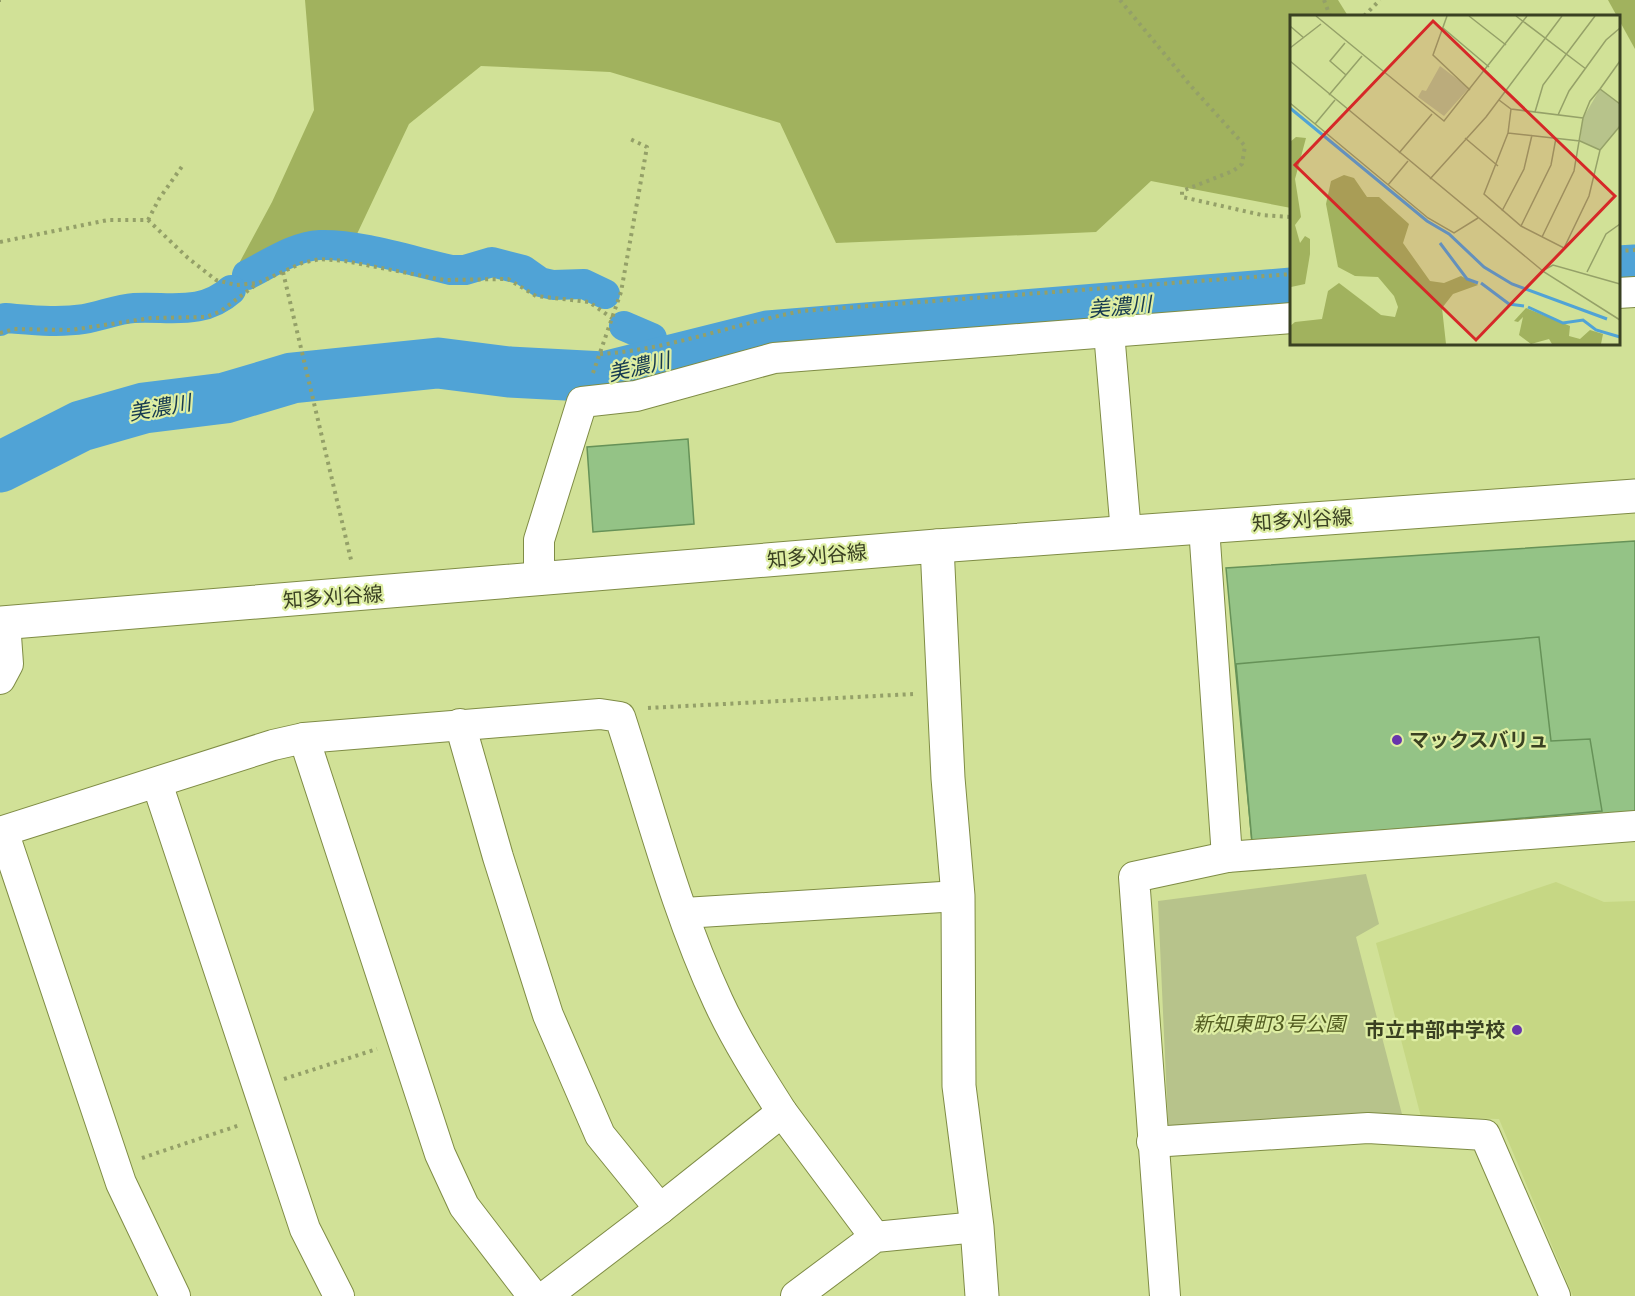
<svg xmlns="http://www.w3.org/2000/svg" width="1635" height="1296" viewBox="0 0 1635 1296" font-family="'Libre Baskerville','Noto Sans JP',serif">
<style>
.built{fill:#c6d784}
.green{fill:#b7c38b}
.forest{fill:#a1b25e}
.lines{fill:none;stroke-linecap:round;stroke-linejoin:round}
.canal{stroke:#50a3d6;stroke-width:30}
.river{stroke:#50a3d6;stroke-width:51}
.building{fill:#94c386;stroke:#669258;stroke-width:1.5}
.minor-casing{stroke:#7f8c45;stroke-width:32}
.tertiary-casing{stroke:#7f8c45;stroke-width:35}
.path{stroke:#94a068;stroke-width:4;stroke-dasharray:3 4.5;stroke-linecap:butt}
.minor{stroke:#fff;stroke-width:30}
.tertiary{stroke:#fff;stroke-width:33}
.poi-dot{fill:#6835ac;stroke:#deeea3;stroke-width:2}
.labels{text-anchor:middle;stroke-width:4.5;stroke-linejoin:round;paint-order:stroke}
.street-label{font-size:20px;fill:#3a4122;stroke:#deeea3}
.poi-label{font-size:20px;font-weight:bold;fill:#3a4122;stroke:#deeea3;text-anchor:start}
.park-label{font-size:20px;font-style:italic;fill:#535d21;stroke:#deeea3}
.water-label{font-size:21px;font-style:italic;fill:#163a50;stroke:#deeea3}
.inset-river{fill:none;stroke:#50a3d6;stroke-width:3}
.inset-road{fill:none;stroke:#95a168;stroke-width:1.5}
.view{fill:#d62828;fill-opacity:0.15;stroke:#d62828;stroke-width:3}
.inset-edge{fill:none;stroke:#3a4122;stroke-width:3}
</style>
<rect width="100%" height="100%" fill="#d1e197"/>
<!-- built -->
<polygon class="built" points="1556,882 1604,902 1635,901 1635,1296 1573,1296 1499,1119 1421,1117 1376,943"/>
<!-- green -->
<polygon class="green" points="1366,874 1379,924 1356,937 1403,1118 1169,1146 1158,901"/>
<!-- forest -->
<g class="forest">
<polygon points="305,0 1338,0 1348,16 1292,16 1291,208 1151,181 1096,232 836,243 780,123 610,72 481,66 409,124 357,234 295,242 236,269 272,202 314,110"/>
<polygon points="1608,0 1635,0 1635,49"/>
</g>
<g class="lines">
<!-- canal -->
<g class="canal">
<path d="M247,275C269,264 295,246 320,245C360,244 411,261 451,270H465L492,262L523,270L540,282L553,285L584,284L605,294"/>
<path d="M0,321L5,318C32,320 58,323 84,319C101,316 118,309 134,308C170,306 202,316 231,290"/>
<polyline points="624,326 652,338"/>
</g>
<!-- river -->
<g class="river">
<polyline points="1618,271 1635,270"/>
<polyline points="0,467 81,426 144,408 225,398 292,378 438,363 509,372 604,377 768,336 1292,293"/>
</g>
</g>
<!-- building -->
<g class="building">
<polygon points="688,439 694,524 593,532 587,447"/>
<polygon points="1635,541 1635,812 1252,842 1226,568"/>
<polygon points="1539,637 1551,741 1590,739 1602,811 1252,842 1236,664"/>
</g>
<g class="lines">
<!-- minor casing -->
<g class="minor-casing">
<g id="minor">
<polyline points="1618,293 1635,292"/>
<polyline points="1109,332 1126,533"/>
<polyline points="1204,527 1227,857"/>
<polyline points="539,580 539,540 582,402 636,396 774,358 1292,318"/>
<polyline points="0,679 8,664 5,622"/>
<polyline points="460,724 498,857 548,1015 600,1135 660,1209"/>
<polyline points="304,738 440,1154 464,1206 533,1296"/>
<polyline points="157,783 305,1229 339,1296"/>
<polyline points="684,913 958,896"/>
<polyline points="782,1112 875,1237"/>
<polyline points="1152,1142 1368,1128 1485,1135 1555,1296"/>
<path d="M175,1296L121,1183L3,831L273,745L304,738L600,714L620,717C651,812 676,911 718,1001C736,1040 759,1076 782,1112L660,1209L546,1296"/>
<polyline points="796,1296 875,1237 977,1227"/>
<polyline points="1165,1296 1134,877 1227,857 1635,826"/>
</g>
</g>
<!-- tertiary casing -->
<g class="tertiary-casing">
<g id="tertiary">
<polyline points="937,546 948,778 958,896 959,1086 977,1227 982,1296"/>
<polyline points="0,623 937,546 1635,496"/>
</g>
</g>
<!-- path -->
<g class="path">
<polyline points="0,0 1,0"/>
<polyline points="1120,0 1190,85 1245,146 1242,164 1233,171 1182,191 1182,197 1262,215 1292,217"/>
<polyline points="1324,0 1330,16"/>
<polyline points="1364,16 1380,0"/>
<polyline points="148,220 159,199 183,165"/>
<polyline points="0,242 108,220 148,220 188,258 216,280 236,285 258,283 302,263 320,259 345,261 444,280 508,279 536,296 589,302 612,318"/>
<polyline points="1618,251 1635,250"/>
<polyline points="283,272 352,564"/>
<polyline points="0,333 14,329 71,330 151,318 206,317 221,311 258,283"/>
<path d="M600,354C668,350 734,324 802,311L1292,274"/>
<polyline points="593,373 621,292 647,147 630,139"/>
<polyline points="648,708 913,694"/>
<polyline points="284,1079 377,1049"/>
<polyline points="142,1158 240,1125"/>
</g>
<!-- minor -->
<use href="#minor" class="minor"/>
<!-- tertiary -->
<use href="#tertiary" class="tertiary"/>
</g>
<!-- markers -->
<g class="poi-dot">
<circle cx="1397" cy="740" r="6"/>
<circle cx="1517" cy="1030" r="6"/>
</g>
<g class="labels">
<!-- street labels -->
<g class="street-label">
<text transform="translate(1302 520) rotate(-4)" y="7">知多刈谷線</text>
<text transform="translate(817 556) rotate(-5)" y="7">知多刈谷線</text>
<text transform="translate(333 597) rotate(-4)" y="7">知多刈谷線</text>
</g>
<!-- poi labels -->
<g class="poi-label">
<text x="1409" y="747">マックスバリュ</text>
<text x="1505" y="1037" text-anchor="end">市立中部中学校</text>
</g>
<!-- park labels -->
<g class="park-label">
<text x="1269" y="1031">新知東町3号公園</text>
</g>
<!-- water labels -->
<g class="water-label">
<text transform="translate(1120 307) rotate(-5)" y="7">美濃川</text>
<text transform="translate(639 367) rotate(-13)" y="7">美濃川</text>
<text transform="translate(160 408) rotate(-10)" y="7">美濃川</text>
</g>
</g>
<!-- overview -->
<g transform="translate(1290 15)">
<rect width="330" height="330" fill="#d1e197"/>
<path d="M150,51L179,73L154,101L128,82L132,75L136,76ZM310,74L330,89V111L310,135L290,126L293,103Z" fill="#b7c38b"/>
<path d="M6,122L16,123L5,164L11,202L5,210L10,228L15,221L20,224V239L15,269L1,272L0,127ZM54,160L64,163L77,182H89L119,209L113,228L140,266L154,268L171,261L188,270L163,279L152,293L156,329H0V311L5,307L32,304L38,276L49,268L91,300L105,302L108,292L104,281L88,262L65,261L48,252L36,189L41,166ZM236,293L280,311L279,321L290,324L300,315L313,319L311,329H262L259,324L241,329L229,320L233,302L228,307L224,306Z" fill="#a1b25e"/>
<path class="inset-river" d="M0,93L137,206L159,219L194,252L222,269L317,304M150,228L177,264L188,268M191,268L219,289L234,291M238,292L273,308L293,305L306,315L330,322"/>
<path class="inset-road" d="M26,1L154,106L237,1M157,1L143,40L180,75M179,1L216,30M226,1L296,54M0,11L14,23M153,13L199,52M55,28L40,46L56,60M0,33L31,9M0,46L254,257L330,305M310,74L330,46M39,80L72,41M209,85L221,94L293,103M0,88L138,203L164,218L188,203M245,97L253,70L305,1M268,100L279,76L316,25L330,13M25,109L45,85M218,118L221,94M175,123L208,151M310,135L290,126L218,118L194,179L231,211L274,233L299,181L310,135L330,111M109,138L142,99M140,164L196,102L272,1M98,170L118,146M212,196L234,154L242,120M231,211L261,150L266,123M252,222L284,156L293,103L300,86L310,74L330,89M252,256L263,250L330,269M297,257L316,219L330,209"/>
<path class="view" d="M143,6L325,181L186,325L5,150Z"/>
<rect width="330" height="330" class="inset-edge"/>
</g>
</svg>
